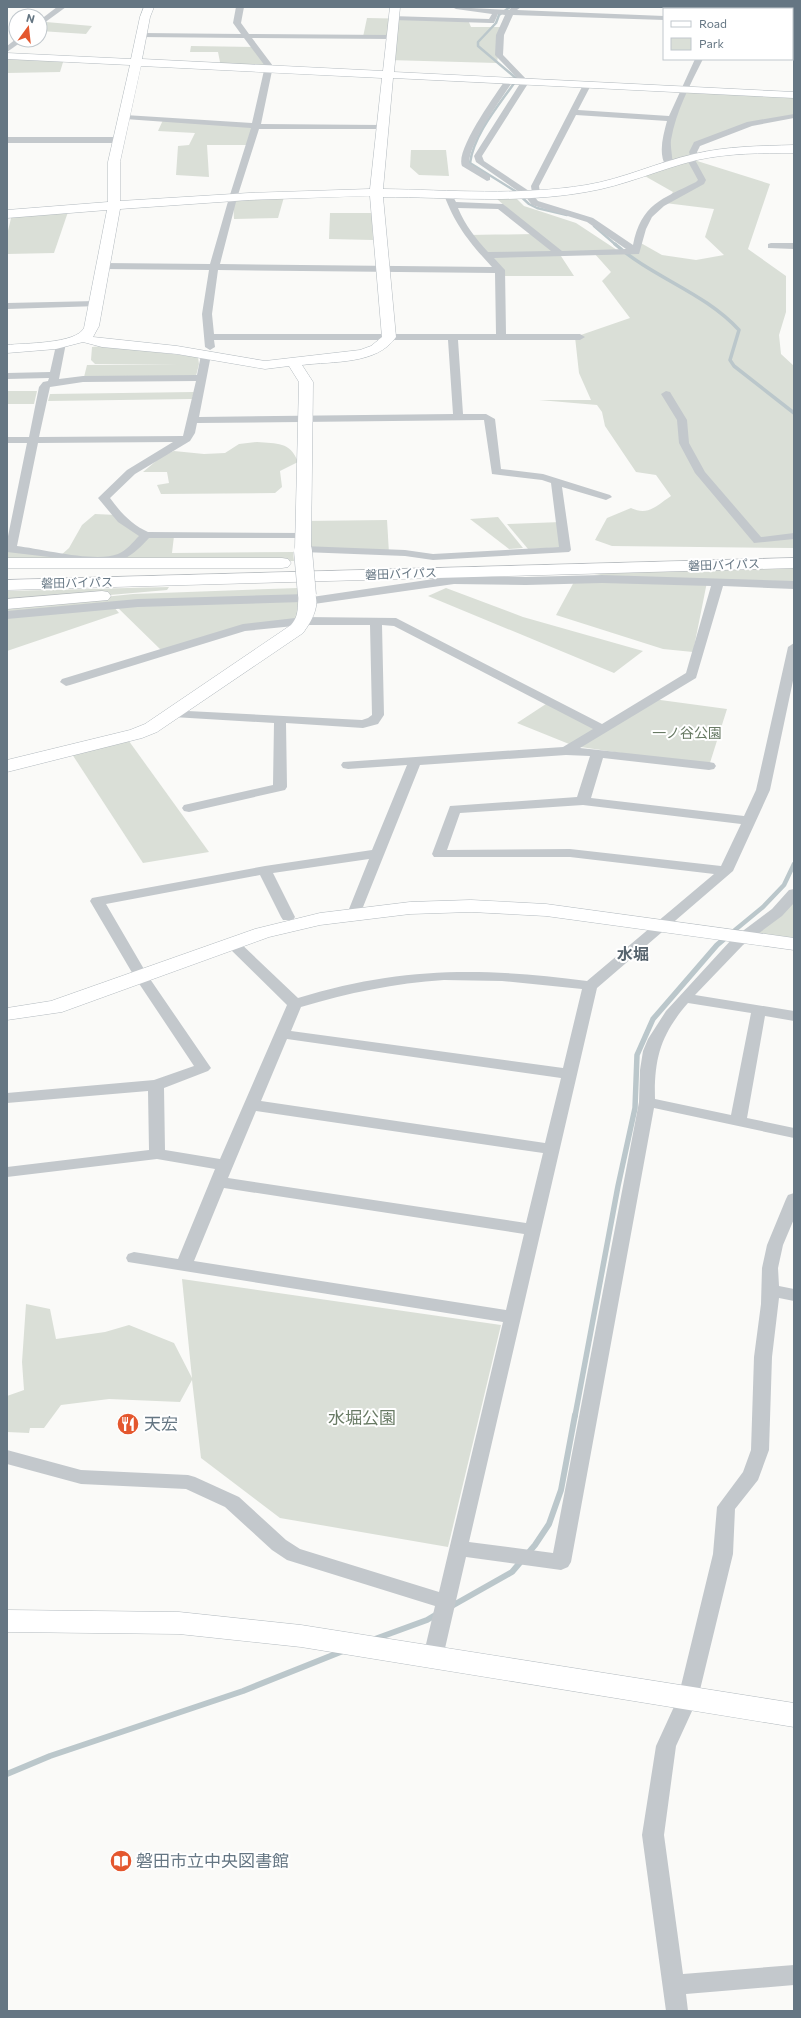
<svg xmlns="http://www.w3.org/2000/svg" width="801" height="2018" viewBox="0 0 801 2018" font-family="Commissioner,'Noto Sans JP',sans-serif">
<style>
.green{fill:#dadfd7}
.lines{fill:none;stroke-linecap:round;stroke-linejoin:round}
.stream-far4{stroke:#bbc7cb;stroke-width:2.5}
.stream-far3{stroke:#bbc7cb;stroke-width:3.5}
.stream-far2{stroke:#bbc7cb;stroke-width:4.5}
.stream-far1{stroke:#bbc7cb;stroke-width:5.5}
.stream{stroke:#bbc7cb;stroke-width:6}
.secondary-casing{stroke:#b3babf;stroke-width:1}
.highway-casing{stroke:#b4b9bd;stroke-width:1}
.street{fill:#c3c8cc;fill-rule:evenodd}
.secondary{fill:#fff;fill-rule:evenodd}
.highway{fill:#fff;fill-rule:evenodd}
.secondary-bridge-far1-casing{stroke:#b3babf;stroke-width:15;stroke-linecap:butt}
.secondary-bridge-casing{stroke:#b3babf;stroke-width:19;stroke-linecap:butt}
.secondary-bridge-far1{stroke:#fff;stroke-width:14}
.secondary-bridge{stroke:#fff;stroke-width:18}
.labels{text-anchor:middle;stroke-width:4;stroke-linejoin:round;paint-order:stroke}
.far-street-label{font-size:12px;fill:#657683;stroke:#fff}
.park-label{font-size:14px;fill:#687a64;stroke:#fff}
.quarter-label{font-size:16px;font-weight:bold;fill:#57646e;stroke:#fff}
.near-park-label{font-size:17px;fill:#687a64;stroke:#fff}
.near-poi-label{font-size:17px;fill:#657683;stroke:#fff;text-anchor:start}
</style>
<rect width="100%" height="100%" fill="#fafaf8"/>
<!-- green -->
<g class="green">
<polygon points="367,18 468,20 471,27 502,27 497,63 388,60 391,35 363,37"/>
<polygon points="46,22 92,26 86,34 40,31 40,26"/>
<polygon points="191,46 255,47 269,66 221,67 218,52 190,52"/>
<polygon points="7,56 64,59 60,72 7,73"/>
<path d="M684,89L794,95V115L750,124L697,144L694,160L770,184L748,249L786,276V312L779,335L781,354L794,366V548L612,546L595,540L607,518L631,508C648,516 656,506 671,496L656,475L636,472L605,426L602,412L597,405L539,400H591L579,373L575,337L630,318L602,281L611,272L594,253H559L574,276H500L468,235L535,234L547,243L497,199L516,198L524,206L576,223L620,252L632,249L639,242L662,255L696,260L724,255L705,237L714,209L665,203L673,192L643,175L673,165L666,145Z"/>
<polygon points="163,120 256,126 250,145 207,145 209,177 176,175 178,146 189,145 195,133 158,131"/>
<polygon points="411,150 446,150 449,176 419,175 410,167"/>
<polygon points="284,197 278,218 234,219 233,198"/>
<polygon points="69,209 54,253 7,254 7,235 12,214"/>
<polygon points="330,213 372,213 373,240 329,239"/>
<polygon points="103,346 198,357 199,364 196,376 84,377 87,365 178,364 95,364 91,360 92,347"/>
<polygon points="7,391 37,391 34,404 7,404"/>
<polygon points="194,392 192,399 48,401 50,394"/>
<path d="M257,442C277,444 290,441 298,462L280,471L282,487L275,493L161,494L157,485L169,483L167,472H143L162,456L174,451L204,454L225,453L239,444Z"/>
<polygon points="95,514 117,515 140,533 174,536 172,553 293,552 294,561 133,564 7,562 7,549 60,556 69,548 82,525"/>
<polygon points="498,517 523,548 509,549 470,519"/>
<polygon points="387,520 389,553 311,550 303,521"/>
<polygon points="561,522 565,547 528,549 507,524"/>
<polygon points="674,566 794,567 794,584 707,582 693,652 663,649 556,615 575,580 635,580 594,574"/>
<polygon points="169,587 167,590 7,604 7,591"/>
<polygon points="298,588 304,621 264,624 161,650 116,606 113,606 119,613 7,651 7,607 133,594"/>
<polygon points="446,588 523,617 643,651 614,673 428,596"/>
<polygon points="653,699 727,709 709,766 574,746 517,723 549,702 602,729"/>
<polygon points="126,737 209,852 143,863 70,751"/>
<polygon points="794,892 794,939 749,932"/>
<polygon points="182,1279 501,1325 448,1547 280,1518 201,1458 192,1380 180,1402 109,1399 61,1405 44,1428 30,1428 29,1433 7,1432 7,1396 24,1390 22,1362 26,1304 50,1309 56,1339 105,1332 129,1325 174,1343 192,1378"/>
</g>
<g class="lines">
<!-- stream-far4 -->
<g class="stream-far4">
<path d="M510,7L499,15L496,23L478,42V46L517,79C500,104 474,133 470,163L515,191L529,204L537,208L567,215"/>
<polyline points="594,226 616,245"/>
</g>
<!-- stream-far3 -->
<path class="stream-far3" d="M615,244C653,278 704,292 739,330L730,360L734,366L794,413"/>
<!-- stream-far2 -->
<polyline class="stream-far2" points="729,935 763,907 784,885 794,864"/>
<!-- stream-far1 -->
<polyline class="stream-far1" points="575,1416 618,1186 635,1108 637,1055 653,1019 717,945 730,934"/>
<!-- stream -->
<g class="stream">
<polyline points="450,1607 512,1572 535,1545 549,1524 561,1490 575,1415"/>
<polyline points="375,1639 427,1620 437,1614"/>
<polyline points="7,1774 50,1756 243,1691 343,1651"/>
</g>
<!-- secondary casing -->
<g class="secondary-casing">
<g id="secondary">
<path d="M144,7H154L150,17L142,59L383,71L390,7H400L394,72L794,92V98L393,78L383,189C450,190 519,196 586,185C623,179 658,162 694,154C727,146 761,146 794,145V153C762,153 729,153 697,160C660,169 624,186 586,192C519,204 450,197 383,197L396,337C377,365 333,361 302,365L313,382L311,549L309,552L303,554L297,552L295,549L299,382L289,366L265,369L177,354L102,347L83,342L56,349L7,353V345C24,343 76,344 84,328L107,210L7,218V210L108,202V162L130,65L7,59V53L131,59L140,17ZM141,66L382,78L370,189L249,193L120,201V162ZM370,196L382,337L371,346L360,350L265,361L177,346L93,337L99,326L120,209L249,200Z"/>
<path d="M307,590L313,591C322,604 311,622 303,633L157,732L142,738L7,772V760L130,730L145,724L291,625C302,613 295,601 301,591Z"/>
<polygon points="471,900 546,904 794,938 794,950 546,916 471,912 410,914 320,925 269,937 62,1012 7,1020 7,1008 51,1001 255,929 320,913 410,902"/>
<polygon points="7,1610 179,1612 301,1625 794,1703 794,1727 301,1647 179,1634 7,1632"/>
</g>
</g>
<!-- highway casing -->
<g class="highway-casing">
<g id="highway">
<polygon points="7,558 282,558 288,559 291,563 288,567 282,568 7,568"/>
<polygon points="794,558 794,568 7,590 7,580"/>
<polygon points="102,591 108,592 111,596 108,600 7,609 7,599"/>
</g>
</g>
<!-- street -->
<g class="street">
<polygon points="57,7 66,7 40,26 40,20"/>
<path d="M236,7H244L241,23L249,34L391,35L395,37L391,39L252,38L273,66L261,124L382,125L386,127L382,129H259L237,198L220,264L492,267C469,242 456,226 444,195L448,192L451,193L456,202L503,204L562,251L626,249L587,222L532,205L525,196L476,162L474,156L521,82L495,55L496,35L505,15L498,14L494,23H491L394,20L390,18L391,16L489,19L492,14L456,9L452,7L509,10L512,7H521L517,10L664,16V20L513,15L504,35L503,55L529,82L482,156L484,161L532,193L531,186L584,83L591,85L578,110L669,116L695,59H703C690,85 676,111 671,140C670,148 674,162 672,167H666C658,153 663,136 667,121L576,115L539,186L540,193L539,195H533L538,201L593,218L633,245C641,204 662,199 696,182L698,180L686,158L690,155L689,152L694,142L747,122L794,114V118L752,126L700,146L697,152L699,157L695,160L706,180L704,184L664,206L652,217L646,229L639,254L494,258L505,270L506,334H580L585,337L580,340H458L463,414H486L495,419L501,469L543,474L610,495L612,497L606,500L562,487L571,550L569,552L433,560L405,556L303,552L297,549L303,546L405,550L433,554L559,547L551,483L542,480L492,474L484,420L197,423L195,433L190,441L135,474L110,498C120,512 132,525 148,532L303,533L309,536L307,538H149C132,556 125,562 100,563L7,552V541L27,443H7V437H29L39,387L43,382L48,381L49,378L7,379V373L50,372L57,341L61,340L66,343L59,379L83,376L197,375L201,355L202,353H210L211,355L199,417L453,414L448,340H214L215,347L210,350L205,347L202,314L209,270L103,269L98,266L103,263L210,264L229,198L251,128L125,119L121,117L125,115L252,123L265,66L244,38L142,37L138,35L142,33L241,34L233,23ZM458,208L498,209L551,251L488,252C476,239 465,225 458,208ZM218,270L495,273L496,334H214L212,314ZM196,381L183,436L39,437L50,387L83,382ZM173,442L127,470L98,498L118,522L139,536C133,542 126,551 118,554C96,563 42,549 17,546L38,443Z"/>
<rect x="719" y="7" width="8" height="2"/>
<rect x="792" y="22" width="2" height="4"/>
<polygon points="16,39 24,40 7,52 7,46"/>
<path d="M506,79L513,81C500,101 470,141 469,163L490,176V180L487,181L462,166C455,150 496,94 506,79Z"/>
<polygon points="7,137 120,137 124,140 120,143 7,143"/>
<polygon points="771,243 794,243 794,249 768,248 768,244"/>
<polygon points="96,301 99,302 101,304 99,306 7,309 7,303"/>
<polygon points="666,391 670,392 687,420 689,443 705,472 761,537 794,533 794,539 754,543 695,473 679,443 677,420 661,394"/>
<path d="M602,575L794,581V589L723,586L696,678L580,748L709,762L714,763L716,766L714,769L709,770L603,758L591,798L744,816L756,790L788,647L794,643V676L770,790L733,871L597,988L469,1542L553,1553L639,1102L640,1070L643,1051L648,1039L666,1011L732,939L772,909L789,890L794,889V903L782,916L743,945L695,995L794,1011V1021L765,1016L747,1118L794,1128V1138L654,1108L571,1562L568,1567L561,1570L466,1557L443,1657L440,1663L433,1665L426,1663L423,1657L435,1606L287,1560L272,1550L225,1507L186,1489L81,1484L7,1464V1450L81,1470L188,1475L195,1477L239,1497L286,1540L300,1549L439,1592L503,1322L128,1262L126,1258L128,1254L134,1252L178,1259L215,1169L157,1159L7,1177V1167L149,1150L148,1091L7,1103V1093L154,1080L194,1066L134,976L90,901L92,898L265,866L372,850L407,765L348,769L343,768L341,765L343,762L563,747L593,729L394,626L382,625L384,715L378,724L363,728L286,723L287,787L285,790L189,812L184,811L182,808L184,805L273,785L274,723L173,717L167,713L168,710L362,720L368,718L372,715L370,625H304L245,631L70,685L66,686L60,682L62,679L243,624L304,617L396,618L602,724L686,673L711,586L602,583L526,585L454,584L307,605L302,602L138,607L7,619V611L138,599L307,594L312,597L454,576L526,577ZM566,755L590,756L577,797L450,806L432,854L434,857H570L714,874L587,981C481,967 400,967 298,998L236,939H226L224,942L226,945L287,1005L220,1159L165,1150L164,1088L208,1071L211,1068L148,976L106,904L260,875L281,917L283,920H293L295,917L273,873L369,859L347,914L349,917H359L420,765ZM583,805L741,824L721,866L570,849L447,850L460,813ZM444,980L502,981L582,989L563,1068L291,1031L301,1007C348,993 395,983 444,980ZM688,1003L751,1013L731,1115L655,1099C654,1058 661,1034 688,1003ZM287,1039L561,1078L545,1143L261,1101ZM256,1111L543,1153L526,1223L228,1178ZM224,1188L524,1234L506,1310L194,1261Z"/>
<polygon points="794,1193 794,1219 783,1245 778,1268 779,1286 794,1289 794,1301 779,1298 772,1357 769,1450 758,1480 735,1509 733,1554 698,1698 676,1746 664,1835 683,1974 794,1965 794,1985 686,1994 688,2011 666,2011 642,1835 656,1746 678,1698 713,1554 717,1507 743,1472 751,1450 754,1357 761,1304 762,1268 767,1245 786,1199 788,1195"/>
</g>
<!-- secondary -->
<use href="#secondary" class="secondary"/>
<!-- highway -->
<use href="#highway" class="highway"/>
<!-- secondary-bridge-far1 casing -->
<g class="secondary-bridge-far1-casing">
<polyline id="secondary-bridge-far1" points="303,549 303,552"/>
</g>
<!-- secondary-bridge casing -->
<g class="secondary-bridge-casing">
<polyline id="secondary-bridge" points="303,551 307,595"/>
</g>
<!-- secondary-bridge-far1 -->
<use href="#secondary-bridge-far1" class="secondary-bridge-far1"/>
<!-- secondary-bridge -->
<use href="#secondary-bridge" class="secondary-bridge"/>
</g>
<!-- icons -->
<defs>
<g id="restaurant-disc" transform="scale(1.15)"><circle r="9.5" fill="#e4572e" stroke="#fff"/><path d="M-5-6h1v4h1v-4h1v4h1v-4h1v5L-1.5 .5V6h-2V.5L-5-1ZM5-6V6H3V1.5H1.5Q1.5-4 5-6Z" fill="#fff"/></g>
<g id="library-disc" transform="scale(1.15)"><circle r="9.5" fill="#e4572e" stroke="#fff"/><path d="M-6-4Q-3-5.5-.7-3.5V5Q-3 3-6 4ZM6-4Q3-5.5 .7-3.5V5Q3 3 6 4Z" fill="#fff"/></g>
</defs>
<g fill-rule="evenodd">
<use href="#restaurant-disc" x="128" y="1424"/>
<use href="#library-disc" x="121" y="1861"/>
</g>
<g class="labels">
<!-- far-street labels -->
<g class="far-street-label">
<text transform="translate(724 565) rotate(-2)" y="4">磐田バイパス</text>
<text transform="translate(401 574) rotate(-2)" y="4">磐田バイパス</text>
<text transform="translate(77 583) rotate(-1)" y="4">磐田バイパス</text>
</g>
<!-- park labels -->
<g class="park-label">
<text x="687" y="738">一ノ谷公園</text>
</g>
<!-- quarter labels -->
<g class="quarter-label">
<text x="633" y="960">水堀</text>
</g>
<!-- near-park labels -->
<g class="near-park-label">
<text x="362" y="1424">水堀公園</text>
</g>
<!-- near-poi labels -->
<g class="near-poi-label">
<text x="144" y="1430">天宏</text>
<text x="136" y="1867">磐田市立中央図書館</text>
</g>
</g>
<!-- border -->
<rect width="801" height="2018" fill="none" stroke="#657683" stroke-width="16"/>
<!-- legend -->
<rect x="663" y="8" width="130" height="52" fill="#ffffff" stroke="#c1c8cd"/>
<rect x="671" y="21" width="20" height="6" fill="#ffffff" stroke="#c1c8cd"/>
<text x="699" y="28" font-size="12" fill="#657683">Road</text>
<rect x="671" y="38" width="20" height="12" fill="#dadfd7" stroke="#c1c8cd"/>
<text x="699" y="48" font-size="12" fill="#657683">Park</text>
<!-- north arrow -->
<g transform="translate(28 28) rotate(15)"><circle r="19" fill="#ffffff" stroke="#c1c8cd"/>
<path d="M0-3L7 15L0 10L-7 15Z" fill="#e4572e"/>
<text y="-6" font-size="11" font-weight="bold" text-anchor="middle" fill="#657683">N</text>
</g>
</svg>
